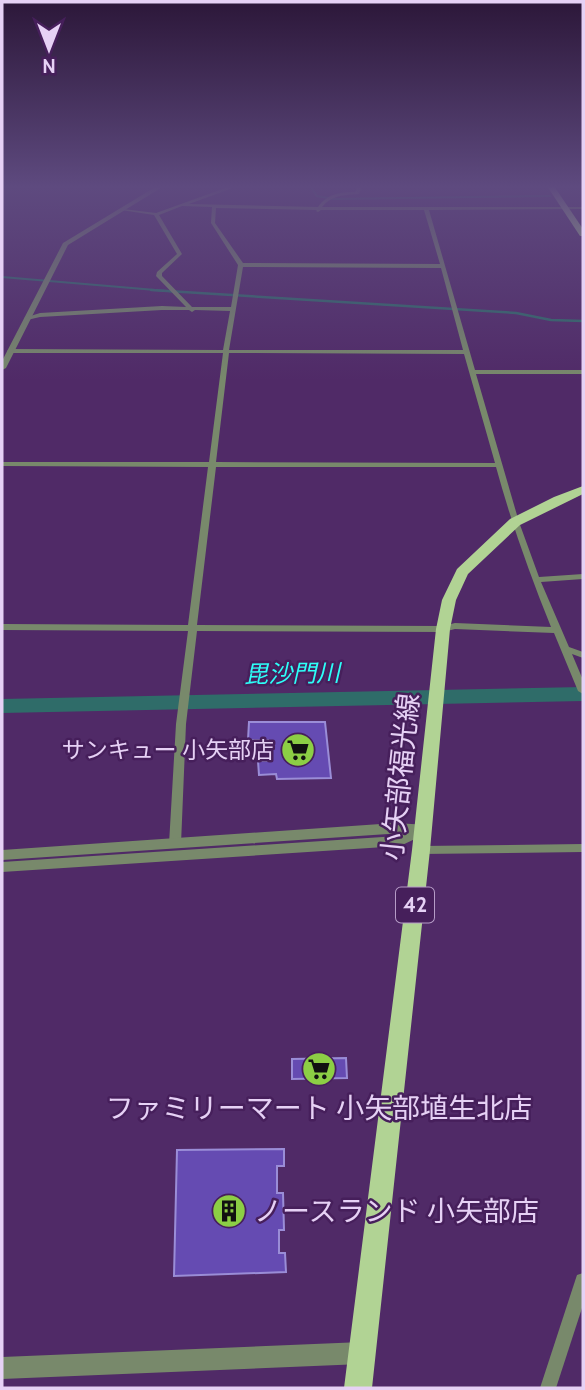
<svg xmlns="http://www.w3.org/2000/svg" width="585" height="1390" viewBox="0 0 585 1390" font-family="Cabin,'Noto Sans JP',sans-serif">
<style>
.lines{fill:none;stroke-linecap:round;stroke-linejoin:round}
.stream-far1{stroke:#2f6c69;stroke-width:2}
.stream{stroke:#2f6c69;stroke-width:2.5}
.river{fill:#2f6c69;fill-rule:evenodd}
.building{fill:#654bb2;stroke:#9a8dd7;stroke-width:2}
.minor{fill:#78896b;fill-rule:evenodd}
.tertiary{fill:#78896b;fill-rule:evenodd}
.primary{fill:#b1d394;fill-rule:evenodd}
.labels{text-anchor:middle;stroke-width:5;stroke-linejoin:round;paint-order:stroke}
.shield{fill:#461f5b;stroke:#b69cc7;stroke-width:2}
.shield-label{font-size:21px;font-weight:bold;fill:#e6d1f5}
.poi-label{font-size:23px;fill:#e6d1f5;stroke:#461f5b;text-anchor:end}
.water-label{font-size:24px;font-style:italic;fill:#2dfff8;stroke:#461f5b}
.near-street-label{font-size:28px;fill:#e6d1f5;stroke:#461f5b}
.near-poi-label{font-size:28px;fill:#e6d1f5;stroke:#461f5b}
</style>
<rect width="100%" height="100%" fill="#502a67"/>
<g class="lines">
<!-- stream-far1 -->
<g class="stream-far1">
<polyline points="310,186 317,196 333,199 550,196"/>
<polyline points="2,277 179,292"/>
</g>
<!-- stream -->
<polyline class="stream" points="151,290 516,313 551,320 583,321"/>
<!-- river -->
<polygon class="river" points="583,687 583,701 2,713 2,699"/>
</g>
<!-- building -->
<g class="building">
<polygon points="249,722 325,722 331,778 277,779 276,774 259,775 258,761 268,761 268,740 248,740"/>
<polygon points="346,1058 347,1078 292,1079 292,1059"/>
<polygon points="284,1149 284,1166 277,1166 277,1193 283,1193 284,1230 279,1230 279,1253 285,1253 286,1272 174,1276 177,1150"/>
</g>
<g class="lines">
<!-- minor -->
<g class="minor">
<path d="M231,186H238L189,204L318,207C327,194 340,192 355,192L358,186H362L359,194C344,195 332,195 322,207H583V209L429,210L475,370H583V374H476L519,522L539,577L583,574V579L541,582L569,647L583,652V658L572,654L583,680V694L578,691L554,633L455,629L443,632L197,631L186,724L181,844L179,847H171L169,844L176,724L188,631L2,630V624L188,625L208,467L2,466V462H209L223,353H10L7,351L10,349L223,350L230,311L195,310L192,312L189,310H162L40,317L27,320L24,318L40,313L162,306L186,307L156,276L157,272L177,254L154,215L121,210L123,209L156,213ZM182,206L212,207L211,223L238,265L231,307H192L162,276V273L182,254L159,215ZM216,208L317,210L316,211L318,212L321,210H424L440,264L243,263L215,223ZM243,267L441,268L463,350H229ZM229,353L464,354L495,463L216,462ZM216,467H496C511,522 530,575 551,627L455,623L443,626L197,625Z"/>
<polygon points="583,844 583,852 421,854 417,853 415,850 417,847 421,846"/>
<polygon points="583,1273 583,1305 556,1388 540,1388 575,1281 577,1275"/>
</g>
<!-- tertiary -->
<g class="tertiary">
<polygon points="157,186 164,186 68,245 6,368 2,370 2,361 63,243"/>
<polygon points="395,823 428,825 430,829 428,833 400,846 2,872 2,862 398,836 403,833 2,860 2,850"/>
<polygon points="362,1342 369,1346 373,1353 369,1360 362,1364 2,1379 2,1357"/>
</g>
<!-- primary -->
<g class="primary">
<polygon points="547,186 554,186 583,229 583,236 580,236"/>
<polygon points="583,486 583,494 520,525 468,574 456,600 450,629 430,850 372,1388 344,1388 412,850 436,629 442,600 457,569 510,519 554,497"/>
</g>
</g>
<!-- sky -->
<linearGradient id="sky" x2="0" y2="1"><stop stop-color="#2c1739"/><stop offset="0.49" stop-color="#5e4a7f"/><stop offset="1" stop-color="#5e4a7f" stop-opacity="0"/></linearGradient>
<rect width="585" height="381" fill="url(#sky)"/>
<!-- icons -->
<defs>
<g id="supermarket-disc" transform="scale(1.75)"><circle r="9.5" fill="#8cce45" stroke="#461f5b"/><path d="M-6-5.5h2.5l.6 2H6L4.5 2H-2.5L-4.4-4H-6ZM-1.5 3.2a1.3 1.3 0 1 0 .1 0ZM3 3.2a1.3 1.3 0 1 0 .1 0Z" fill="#111"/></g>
<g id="building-disc" transform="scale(1.75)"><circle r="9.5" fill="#8cce45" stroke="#461f5b"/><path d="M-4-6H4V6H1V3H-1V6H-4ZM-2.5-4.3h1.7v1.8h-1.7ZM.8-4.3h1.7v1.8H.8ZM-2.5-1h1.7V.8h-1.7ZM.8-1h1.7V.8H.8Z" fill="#111"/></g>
</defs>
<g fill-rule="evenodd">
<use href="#supermarket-disc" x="298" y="750"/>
<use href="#supermarket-disc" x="319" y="1069"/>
<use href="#building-disc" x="229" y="1211"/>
</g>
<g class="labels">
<!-- shield labels -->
<rect class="shield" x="396" y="887.5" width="38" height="35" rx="5"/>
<g class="shield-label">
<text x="415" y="912">42</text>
</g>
<!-- poi labels -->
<g class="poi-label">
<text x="274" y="758">サンキュー 小矢部店</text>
</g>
<!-- water labels -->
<g class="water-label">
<text transform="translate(292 674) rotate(-1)" y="8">毘沙門川</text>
</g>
<!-- near-street labels -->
<g class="near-street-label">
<text transform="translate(400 777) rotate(-84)" y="10">小矢部福光線</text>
</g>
<!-- near-poi labels -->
<g class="near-poi-label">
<text x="319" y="1118">ファミリーマート 小矢部埴生北店</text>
<text x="254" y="1221" text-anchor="start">ノースランド 小矢部店</text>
</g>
</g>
<!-- border -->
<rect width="585" height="1390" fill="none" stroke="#e6d1f5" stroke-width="7"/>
<!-- north arrow -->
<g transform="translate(49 49) rotate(180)" stroke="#461f5b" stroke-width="5" paint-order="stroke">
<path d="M0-5L12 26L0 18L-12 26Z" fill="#e6d1f5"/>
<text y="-10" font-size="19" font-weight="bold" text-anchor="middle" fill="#e6d1f5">N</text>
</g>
</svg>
